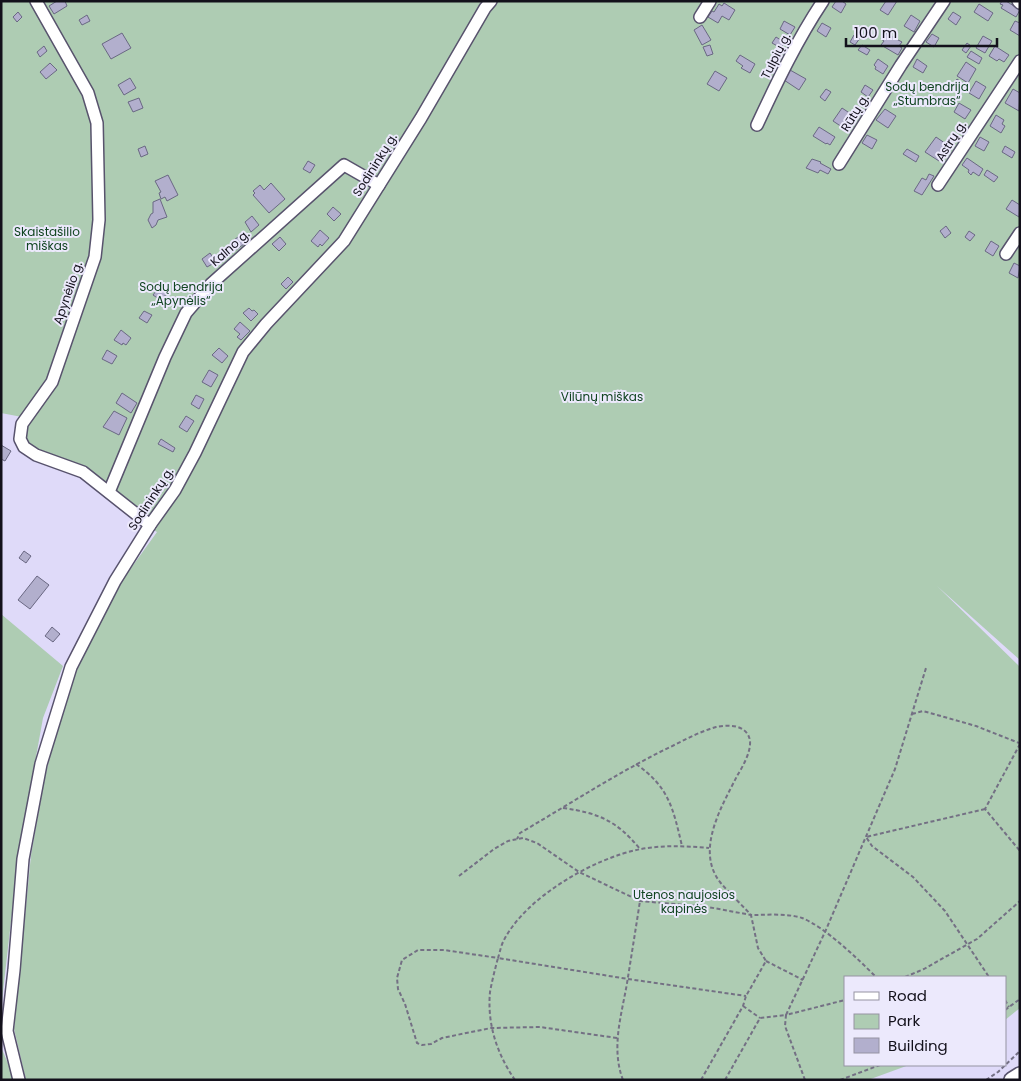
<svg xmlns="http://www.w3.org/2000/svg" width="1021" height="1081" viewBox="0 0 1021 1081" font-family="Poppins,sans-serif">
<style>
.green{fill:#aeccb3}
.building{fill:#b2afcd;stroke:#6a6883}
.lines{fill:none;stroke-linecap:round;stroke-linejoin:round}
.minor-casing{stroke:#58536d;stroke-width:14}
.secondary-casing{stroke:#58536d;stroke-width:18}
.path{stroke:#747084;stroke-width:2;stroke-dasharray:4 2.5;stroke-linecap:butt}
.minor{stroke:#fff;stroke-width:11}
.secondary{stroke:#fff;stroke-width:15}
.labels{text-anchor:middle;stroke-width:4;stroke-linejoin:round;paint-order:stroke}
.street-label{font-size:12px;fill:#13111b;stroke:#ece9fc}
.park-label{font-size:12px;fill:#104420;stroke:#ece9fc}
</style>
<rect width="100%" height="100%" fill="#dfdaf9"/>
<!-- green -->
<g class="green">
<polygon points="1,1 1020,1 1020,660 937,586 1020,667 1020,1008 1005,1020 1005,977 845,977 845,1065 909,1065 868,1080 26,1080 14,1029 31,855 44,782 57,725 83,653 116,589 157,532 146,526 81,477 19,446 22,417 1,413"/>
<polygon points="1,614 63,666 43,718 19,851 1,1009"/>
<polygon points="1,1047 15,1080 1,1080"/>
</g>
<!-- building -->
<g class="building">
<polygon points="57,1 65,1 67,6 54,14 49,6"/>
<polygon points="836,1 842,1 846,4 841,13 832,7"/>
<polygon points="886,1 897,1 888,15 880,10"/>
<polygon points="1002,1 1006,1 1020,10 1016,17 1001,8 1003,5 1000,4"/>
<polygon points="724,3 735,10 729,20 722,16 718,23 708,17 712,11 714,12 719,4 722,6"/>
<polygon points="979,4 993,13 988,21 974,12"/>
<polygon points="18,12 22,17 17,22 13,17"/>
<polygon points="953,12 961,17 956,25 948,19"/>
<polygon points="87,15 90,21 82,25 79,20"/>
<polygon points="911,15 920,21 914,32 904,26"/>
<polygon points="784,21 795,27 790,35 780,29"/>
<polygon points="1015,21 1020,23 1020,36 1010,30"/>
<polygon points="822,23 831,28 826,37 817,31"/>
<polygon points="702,25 711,40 702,45 694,30"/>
<polygon points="122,33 131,48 111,59 102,44"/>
<polygon points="885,33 902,42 899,46 902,48 898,55 881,45 884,41 881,39"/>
<polygon points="932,34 939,38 934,47 926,42"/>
<polygon points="854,35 860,38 855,45 850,42"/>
<polygon points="983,36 992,41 985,53 976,48"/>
<polygon points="776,37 784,42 781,48 772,43"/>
<polygon points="967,43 971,46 966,53 962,50"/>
<polygon points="710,45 713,54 707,56 703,47"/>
<polygon points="862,45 870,50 867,55 858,50"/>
<polygon points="44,46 47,51 40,57 37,52"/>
<polygon points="995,46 1009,55 1004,62 999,59 997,61 989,56"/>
<polygon points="971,51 982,58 979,64 967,57"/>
<polygon points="740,55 755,64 750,73 741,68 743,66 736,61"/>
<polygon points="878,59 888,66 883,74 875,69 876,67 874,65"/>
<polygon points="917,59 927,66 923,73 913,67"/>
<polygon points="966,62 976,69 968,83 957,76"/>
<polygon points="50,63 57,70 46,79 40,72"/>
<polygon points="790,70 806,79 799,90 784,80"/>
<polygon points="715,71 727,78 719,91 707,84"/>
<polygon points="130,78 136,88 124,95 118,85"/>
<polygon points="957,79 964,84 960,91 952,86"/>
<polygon points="976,81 986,87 979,99 969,93"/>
<polygon points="865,85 873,90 868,97 861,92"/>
<polygon points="826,89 831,92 825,101 820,97"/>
<polygon points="1013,89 1020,93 1019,111 1005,103"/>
<polygon points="139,98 143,108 133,112 128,102"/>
<polygon points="959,103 971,110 965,119 954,112"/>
<polygon points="842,108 854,116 845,129 833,121"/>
<polygon points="885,109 896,116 888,128 876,120"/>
<polygon points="996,115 1004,120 1002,124 1005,126 1001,133 990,126"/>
<polygon points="819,127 835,137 830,145 827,143 826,144 813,136"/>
<polygon points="867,135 877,140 872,149 862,143"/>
<polygon points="936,137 949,146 939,161 925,152"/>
<polygon points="980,137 989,142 984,151 975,146"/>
<polygon points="145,146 148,154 141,157 138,149"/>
<polygon points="1005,146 1015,152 1012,158 1002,152"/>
<polygon points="907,149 919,156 916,162 903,154"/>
<polygon points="967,158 983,169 979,176 973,172 971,175 968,172 969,170 962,165"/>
<polygon points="812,159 821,162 820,163 831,169 828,174 820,170 818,173 806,168"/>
<polygon points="308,161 315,165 310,173 303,169"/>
<polygon points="987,170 998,177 994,182 984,175"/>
<polygon points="929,174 934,176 922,195 914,191 922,178 926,180"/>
<polygon points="168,175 178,195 167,201 165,197 161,199 159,193 161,192 155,181"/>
<polygon points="271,183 285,199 269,213 253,195 255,193 253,191 260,185 264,190"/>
<polygon points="160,199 167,217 158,220 156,225 152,228 148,220 151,214 153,213 153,202"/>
<polygon points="1012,200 1020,205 1019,217 1006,209"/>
<polygon points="333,207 341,214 334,221 327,214"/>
<polygon points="252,216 259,225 251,232 245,222"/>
<polygon points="946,226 951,233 945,238 940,231"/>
<polygon points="320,230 329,238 322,246 320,244 318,247 311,241"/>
<polygon points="969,231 975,235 970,241 965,237"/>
<polygon points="238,237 244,244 236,250 230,243"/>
<polygon points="280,237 286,244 279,251 272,244"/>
<polygon points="991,241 999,246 993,256 985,251"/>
<polygon points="210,253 216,262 207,267 202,259"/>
<polygon points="1014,263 1020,266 1018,278 1009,273"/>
<polygon points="288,277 293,282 286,289 281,284"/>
<polygon points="159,287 167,292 162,301 153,295"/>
<polygon points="249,308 252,311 254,310 258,314 251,321 243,313"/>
<polygon points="144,311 152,315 147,323 139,318"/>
<polygon points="240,322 250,331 241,340 237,337 240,334 234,329"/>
<polygon points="121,330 131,338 126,345 123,343 122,345 114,340"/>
<polygon points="219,348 228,356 222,363 212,355"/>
<polygon points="107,350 117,356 112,364 102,359"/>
<polygon points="209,370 218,375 211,387 202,382"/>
<polygon points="122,393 137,403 131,413 116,403"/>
<polygon points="196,395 204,399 199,409 191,404"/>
<polygon points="114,411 127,418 119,435 103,427"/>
<polygon points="186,416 194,421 187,432 179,427"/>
<polygon points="161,439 175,448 173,452 158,444"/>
<polygon points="1,445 11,451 5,461 1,459"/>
<polygon points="24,551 31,556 26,563 19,558"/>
<polygon points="37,576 49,585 30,609 18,600"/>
<polygon points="52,627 60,634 53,642 45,636"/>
</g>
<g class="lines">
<!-- minor casing -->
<g class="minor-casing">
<g id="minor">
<polyline points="36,1 88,93 97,123 99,220 95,257 52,382 22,424 20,439 24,447 36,455 83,472 150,525"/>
<polyline points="1018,1 1020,3"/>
<polyline points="700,17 710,1"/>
<path d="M757,125C777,82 797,40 823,1"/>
<polyline points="839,164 901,65 944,1"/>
<polyline points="938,185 1020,61"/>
<polyline points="1006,254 1020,233"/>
<polyline points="109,492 165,357 186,313 211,284 344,165 379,185"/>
<polyline points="19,1080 7,1031 14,970 23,859 41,764 71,667 115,581 150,525 175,490 195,453 243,352 266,324 344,241 421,118 485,8 491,1"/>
</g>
</g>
<!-- secondary casing -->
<g class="secondary-casing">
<polyline id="secondary" points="1012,1080 1020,1075"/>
</g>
<!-- path -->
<g class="path">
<polyline points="912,714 923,711 976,726 1019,743"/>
<polyline points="1020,744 985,809 1020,851"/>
<path d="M636,764C669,787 673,808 682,846"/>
<path d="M563,808C599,813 617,821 640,849"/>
<polyline points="985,809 866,837 872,846 913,877 945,911 989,977"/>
<path d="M459,876L494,849L508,841L523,838L537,843L579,872L640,901L708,907L751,915C741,904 729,893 720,882C695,850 722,806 737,776C743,766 751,752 750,741C748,725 729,724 716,727C698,732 681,742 664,750C614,775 568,805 520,833L517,839"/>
<polyline points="766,961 803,980"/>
<polyline points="905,977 924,969 977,939 1020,901"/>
<polyline points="1005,1000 1009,1007"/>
<polyline points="743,1006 760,1018"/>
<polyline points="1005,1010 1020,999"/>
<path d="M617,1038L540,1027L491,1028L442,1038L431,1044L422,1045L417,1043L405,1004L398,989L397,978L402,960L418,950H444L498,958C500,952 501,945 504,940C526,897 594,858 641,849C664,845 686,846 709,848"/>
<path d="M515,1080C497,1054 487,1024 490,992C492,981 495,969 498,958L628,979L746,996"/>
<path d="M623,1080C610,1046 623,1011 628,977C632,952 636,927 640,901"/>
<path d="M701,1080L743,1006L746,996L766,961L758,948L751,915C767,915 786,913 802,918C825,927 858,959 876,977"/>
<polyline points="725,1080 760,1018 786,1015 825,932 895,769 926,668"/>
<polyline points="805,1080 785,1026 786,1015 845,1000"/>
<polyline points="840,1080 880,1065"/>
<polyline points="986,1080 998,1072 1020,1051"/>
</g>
<!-- minor -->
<use href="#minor" class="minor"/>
<!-- secondary -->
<use href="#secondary" class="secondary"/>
</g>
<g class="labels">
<!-- street labels -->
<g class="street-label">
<text transform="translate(776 56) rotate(-63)" y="4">Tulpių g.</text>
<text transform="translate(855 113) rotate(-58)" y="4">Rūtų g.</text>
<text transform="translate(951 141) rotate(-57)" y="4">Astrų g.</text>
<text transform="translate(375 165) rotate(-58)" y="4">Sodininkų g.</text>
<text transform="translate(230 248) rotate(-42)" y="4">Kalno g.</text>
<text transform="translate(68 293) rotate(-71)" y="4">Apynėlio g.</text>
<text transform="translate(151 499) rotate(-57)" y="4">Sodininkų g.</text>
</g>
<!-- park labels -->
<g class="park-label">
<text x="927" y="91">Sodų bendrija<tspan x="927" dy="14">„Stumbras“</tspan></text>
<text x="47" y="236">Skaistašilio<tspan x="47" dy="14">miškas</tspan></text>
<text x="181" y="291">Sodų bendrija<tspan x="181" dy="14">„Apynėlis“</tspan></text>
<text x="602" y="401">Vilūnų miškas</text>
<text x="684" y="899">Utenos naujosios<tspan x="684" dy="14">kapinės</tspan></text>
</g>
</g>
<!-- border -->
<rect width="1021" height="1081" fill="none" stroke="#13111b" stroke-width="5"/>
<!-- legend -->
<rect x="844" y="976" width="162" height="90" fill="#ece9fc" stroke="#9593a2"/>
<rect x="854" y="992" width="25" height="8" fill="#ffffff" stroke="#9593a2"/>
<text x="888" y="1001" font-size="15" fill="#13111b">Road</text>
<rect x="854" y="1014" width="25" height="15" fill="#aeccb3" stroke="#9593a2"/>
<text x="888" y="1026" font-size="15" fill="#13111b">Park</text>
<rect x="854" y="1038" width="25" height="15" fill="#b2afcd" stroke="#9593a2"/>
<text x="888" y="1051" font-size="15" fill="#13111b">Building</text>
<!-- scale -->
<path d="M846 38v8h151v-8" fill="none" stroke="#13111b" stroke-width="2.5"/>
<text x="854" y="38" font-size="15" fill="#13111b" stroke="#ece9fc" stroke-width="4" paint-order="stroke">100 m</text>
</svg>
